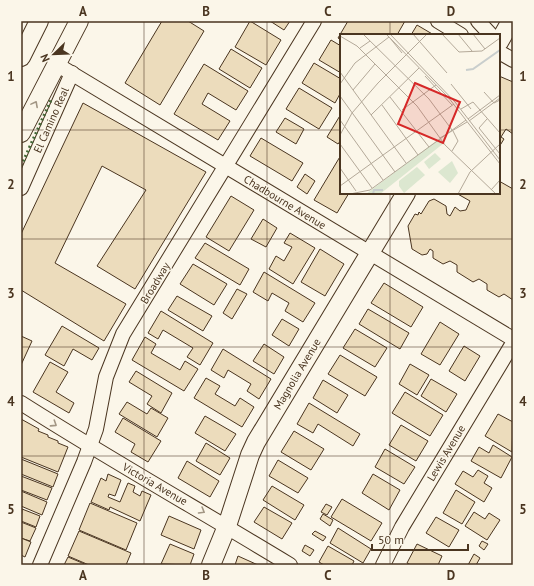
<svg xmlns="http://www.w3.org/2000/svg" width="534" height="586" viewBox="0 0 534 586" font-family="'PT Sans',sans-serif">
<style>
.building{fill:#ecdcbc;stroke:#4a3520}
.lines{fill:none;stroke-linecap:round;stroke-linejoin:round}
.minor-casing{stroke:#4a3520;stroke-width:16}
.major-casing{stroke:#4a3520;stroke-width:20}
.minor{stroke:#fbf6e9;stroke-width:14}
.major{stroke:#fbf6e9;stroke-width:18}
.hedge{stroke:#436837;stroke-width:3;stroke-dasharray:2 3;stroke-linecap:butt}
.oneway{stroke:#a29684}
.grid{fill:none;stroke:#4a3520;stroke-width:1;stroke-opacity:0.55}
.labels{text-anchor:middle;stroke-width:3;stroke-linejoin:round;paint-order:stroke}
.street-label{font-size:11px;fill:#4a3520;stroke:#fbf6e9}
.inset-river{fill:none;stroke:#c9cecd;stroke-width:2}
.inset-road{fill:none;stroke:#b4a999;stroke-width:1}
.view{fill:#d62828;fill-opacity:0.15;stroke:#d62828;stroke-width:2}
.inset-edge{fill:none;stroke:#4a3520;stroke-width:2}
.neatline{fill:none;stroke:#4a3520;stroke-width:1.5}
.grid-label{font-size:13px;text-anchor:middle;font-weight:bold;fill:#4a3520}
</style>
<rect width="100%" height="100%" fill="#fbf6e9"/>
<!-- building -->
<g class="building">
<polygon points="162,21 188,21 204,31 160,105 125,83"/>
<polygon points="250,21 281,40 266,65 235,47"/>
<polygon points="270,21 290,21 284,30"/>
<polygon points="348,21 405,21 397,35 341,35 341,40 338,38"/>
<polygon points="417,25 434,35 411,35"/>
<polygon points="331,40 341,46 341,73 319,60"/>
<polygon points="231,49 262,68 250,88 219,69"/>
<polygon points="314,63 341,79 341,92 335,103 302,83"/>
<polygon points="204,64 248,91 236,110 208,93 202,104 230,121 218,140 174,114"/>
<polygon points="499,76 513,82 513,134 506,129 501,137 504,139 499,147"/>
<polygon points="299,88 332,108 319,129 286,109"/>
<polygon points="83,103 206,172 135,289 97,266 146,190 102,166 55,263 126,304 104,341 21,290 21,234"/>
<polygon points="341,114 341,140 338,144 327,137"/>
<polygon points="285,118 304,129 296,144 276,132"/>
<polygon points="261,138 303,163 292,181 250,156"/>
<polygon points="341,155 341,193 349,193 337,213 314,200"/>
<polygon points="305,174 315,181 307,194 297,187"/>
<polygon points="499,181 513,189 513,300 504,294 499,297 487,290 487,284 479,279 473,282 457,272 457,265 450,261 443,264 433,258 433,251 430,249 427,254 422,255 412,249 408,226 415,214 418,215 419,212 421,214 429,201 434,199 446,206 447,214 450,216 455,207 460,211 466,210 470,201 456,193 499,193"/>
<polygon points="231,196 254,210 229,251 206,237"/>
<polygon points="263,219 277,228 266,247 251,239"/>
<polygon points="290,233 315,248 293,284 269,269 276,256 284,261 292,247 284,243"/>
<polygon points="205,243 249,269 240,285 195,258"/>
<polygon points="320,249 344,264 325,296 301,282"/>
<polygon points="193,264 227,284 214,305 180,284"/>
<polygon points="264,272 315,303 303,322 285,311 289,303 272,293 268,301 253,292"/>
<polygon points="384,283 423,307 411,327 371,303"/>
<polygon points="237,289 247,294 232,319 223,313"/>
<polygon points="177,296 212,316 203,331 168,310"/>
<polygon points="368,309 409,333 400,349 359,324"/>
<polygon points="161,311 213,343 200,365 187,357 193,348 163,330 158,339 148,333"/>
<polygon points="282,319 299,329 289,346 272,335"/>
<polygon points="440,322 459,334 440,365 421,354"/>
<polygon points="62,326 99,348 92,360 73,349 64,366 45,355"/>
<polygon points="355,329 387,348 375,367 343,348"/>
<polygon points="21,336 32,341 21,365"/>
<polygon points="145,337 156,344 151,353 180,370 185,361 198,369 184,391 132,360"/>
<polygon points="264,344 284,357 274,374 253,361"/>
<polygon points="464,346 480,356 465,381 449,371"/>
<polygon points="223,349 271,379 259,399 247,391 251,384 228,370 224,378 211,370"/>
<polygon points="340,355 377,377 365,396 328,374"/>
<polygon points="50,362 68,372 56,392 74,403 69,413 33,392"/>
<polygon points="410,364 429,375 417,395 399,384"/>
<polygon points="136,371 172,393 161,413 147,404 152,396 129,382"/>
<polygon points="206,378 220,386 215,394 235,406 240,398 254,407 242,427 194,398"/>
<polygon points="431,379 457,394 446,412 421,396"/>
<polygon points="323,380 348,395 337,413 313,398"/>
<polygon points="405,392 443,415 430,436 392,413"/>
<polygon points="127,402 147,414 151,408 168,418 157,437 119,414"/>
<polygon points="309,403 360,434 353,446 318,424 313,433 297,424"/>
<polygon points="498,414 513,422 512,452 485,436"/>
<polygon points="205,416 236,434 225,451 195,433"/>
<polygon points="123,418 161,441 148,462 131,452 135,444 115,432"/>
<polygon points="21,419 39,429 38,431 48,435 48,437 58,441 58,443 68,447 58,472 21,457"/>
<polygon points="401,425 428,441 416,461 389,445"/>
<polygon points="294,431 324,449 311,470 281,452"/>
<polygon points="206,443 230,458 220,475 196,461"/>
<polygon points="493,445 512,457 501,478 471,461 479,447 489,453"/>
<polygon points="385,449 415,467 404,484 375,467"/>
<polygon points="21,459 58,474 53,487 21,474"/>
<polygon points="278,460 308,478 298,493 269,476"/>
<polygon points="187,461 219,481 210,497 178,478"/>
<polygon points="478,470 488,476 484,483 492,488 484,502 455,484 463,471 473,477"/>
<polygon points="108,474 121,480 115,496 109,494 108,497 120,502 128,483 135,486 133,492 140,496 142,491 151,495 140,521 110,507 109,510 91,502 101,478 106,481"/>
<polygon points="373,474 400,490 389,510 362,493"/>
<polygon points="21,476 52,488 47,500 21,490"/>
<polygon points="272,486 304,505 295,520 263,500"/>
<polygon points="456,490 475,502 462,524 443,513"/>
<polygon points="21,491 47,502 42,515 21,506"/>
<polygon points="342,499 382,523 371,541 331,517"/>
<polygon points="90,503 137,523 126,550 79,530"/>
<polygon points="326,504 332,507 327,515 321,512"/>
<polygon points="264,507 292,523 282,539 254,522"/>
<polygon points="22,509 40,516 36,527 21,521"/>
<polygon points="474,512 485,519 489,513 500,520 487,540 465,526"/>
<polygon points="323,514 333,520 330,526 320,519"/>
<polygon points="169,516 201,530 194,549 161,535"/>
<polygon points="436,517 459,530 449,547 426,533"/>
<polygon points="21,522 36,528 30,541 21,538"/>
<polygon points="338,528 371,549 363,563 330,543"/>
<polygon points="79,531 131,553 126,565 89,565 68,556"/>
<polygon points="315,531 326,537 323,541 312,534"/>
<polygon points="21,538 31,542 25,557 21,555"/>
<polygon points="482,541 488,544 484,550 479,546"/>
<polygon points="170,544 194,554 190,565 161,564"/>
<polygon points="417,544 442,556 438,565 411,565 407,563"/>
<polygon points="305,545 314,550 310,556 302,551"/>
<polygon points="328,546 354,561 352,565 324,565 319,562"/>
<polygon points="474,554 480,558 476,565 468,565"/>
<polygon points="238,556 258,565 235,565"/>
<polygon points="68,557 87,565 64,565"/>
</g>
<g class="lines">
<!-- minor casing -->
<g class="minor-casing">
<g id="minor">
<polyline points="438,21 461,35"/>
<polyline points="478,21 491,35"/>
<polyline points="499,52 513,60"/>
<polyline points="56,64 513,339"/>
<polyline points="21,188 72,73"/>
<path d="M21,403C109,459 201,511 290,565"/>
<polyline points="40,565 84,462 96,429 106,377 123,334 314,21"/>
<polyline points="383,565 402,527 513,343"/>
</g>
</g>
<!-- major casing -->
<g class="major-casing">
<g id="major">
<polyline points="499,42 511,21"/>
<polyline points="21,57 39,21"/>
<polyline points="21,133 79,21"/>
<polyline points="211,565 227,526 250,455 256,442 406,193"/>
</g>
</g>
<!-- minor -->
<use href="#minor" class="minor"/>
<!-- major -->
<use href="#major" class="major"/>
<!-- hedge -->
<polyline class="hedge" points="21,166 51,100"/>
</g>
<!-- one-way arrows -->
<defs><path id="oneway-chevron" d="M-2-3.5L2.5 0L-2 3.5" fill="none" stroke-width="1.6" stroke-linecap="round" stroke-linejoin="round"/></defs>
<g class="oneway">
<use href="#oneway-chevron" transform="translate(35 104) rotate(-62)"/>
<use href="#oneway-chevron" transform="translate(54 424) rotate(33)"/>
<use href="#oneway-chevron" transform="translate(202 511) rotate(31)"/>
</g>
<!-- grid -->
<path class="grid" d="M144,21V565M267,21V565M390,21V35M21,130H341M499,130H513M390,193V565M21,239H513M21,347H513M21,456H513"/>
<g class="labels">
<!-- street labels -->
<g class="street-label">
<text transform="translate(51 120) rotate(-66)" y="4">El Camino Real</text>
<text transform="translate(285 202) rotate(31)" y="4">Chadbourne Avenue</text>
<text transform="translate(155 283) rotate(-59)" y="4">Broadway</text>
<text transform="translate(297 374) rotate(-59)" y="4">Magnolia Avenue</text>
<text transform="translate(446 453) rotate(-59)" y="4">Lewis Avenue</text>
<text transform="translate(155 484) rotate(30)" y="4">Victoria Avenue</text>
</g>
</g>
<!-- overview -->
<g transform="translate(340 34)">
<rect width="160" height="160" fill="#fbf6e9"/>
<path d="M100,104L104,109L40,160H26ZM95,119L101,125L89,135L84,128ZM112,127L118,139L110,149L98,138ZM77,133L85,141L64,159L59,152V147Z" fill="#dce7d0"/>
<path class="inset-river" d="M126,36L133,35L160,16M33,160L34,156H43"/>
<path class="inset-road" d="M23,0L89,65L112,96M46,0L108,63L160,130M50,0L115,68L160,126M73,0L107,39M102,0L119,18L142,17L160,4M118,0L132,17M133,0L145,15M0,2L17,12L77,72L105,111L156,160M50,4L62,19M20,14L30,7M0,38L66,129M85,42L112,71M0,50L15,29L49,3M111,50L131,75M13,56L35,30M144,58L154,69L160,66M0,62L55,138M50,63L89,113M42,71L78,121M121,75L133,68L160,99M62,76L96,51M31,81L79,34M128,85L160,61M147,85L139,94L160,120M0,86L43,146M129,87L160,64M0,101L12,79L38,49L86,1M100,104L127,88M0,110L32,154M112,117L118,107L113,97M0,134L16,157M0,152L114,70M151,156L160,146M10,160L30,156L126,86M118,160L130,138L160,110"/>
<path class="view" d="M75,49L120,68L103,109L58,90Z"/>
<rect width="160" height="160" class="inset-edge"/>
</g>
<!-- border -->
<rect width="534" height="586" fill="none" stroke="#fbf6e9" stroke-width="44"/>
<!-- north arrow -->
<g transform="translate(54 54) rotate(247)" stroke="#fbf6e9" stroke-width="3" paint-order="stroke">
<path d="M0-3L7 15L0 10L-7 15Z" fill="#4a3520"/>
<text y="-6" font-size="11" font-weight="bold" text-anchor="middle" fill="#4a3520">N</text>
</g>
<!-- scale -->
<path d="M372 544v6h96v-6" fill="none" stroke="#4a3520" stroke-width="2"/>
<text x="378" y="544" font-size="12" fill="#4a3520" stroke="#fbf6e9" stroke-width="3" paint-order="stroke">50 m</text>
<rect x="22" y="22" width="490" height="542" class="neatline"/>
<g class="grid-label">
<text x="83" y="16">A</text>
<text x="206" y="16">B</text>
<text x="328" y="16">C</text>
<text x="451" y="16">D</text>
<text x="11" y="81">1</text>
<text x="523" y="81">1</text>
<text x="11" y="189">2</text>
<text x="523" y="189">2</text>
<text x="11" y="298">3</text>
<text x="523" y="298">3</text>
<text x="11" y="406">4</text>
<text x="523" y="406">4</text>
<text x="11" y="514">5</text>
<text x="523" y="514">5</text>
<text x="83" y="580">A</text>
<text x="206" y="580">B</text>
<text x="328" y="580">C</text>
<text x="451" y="580">D</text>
</g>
</svg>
